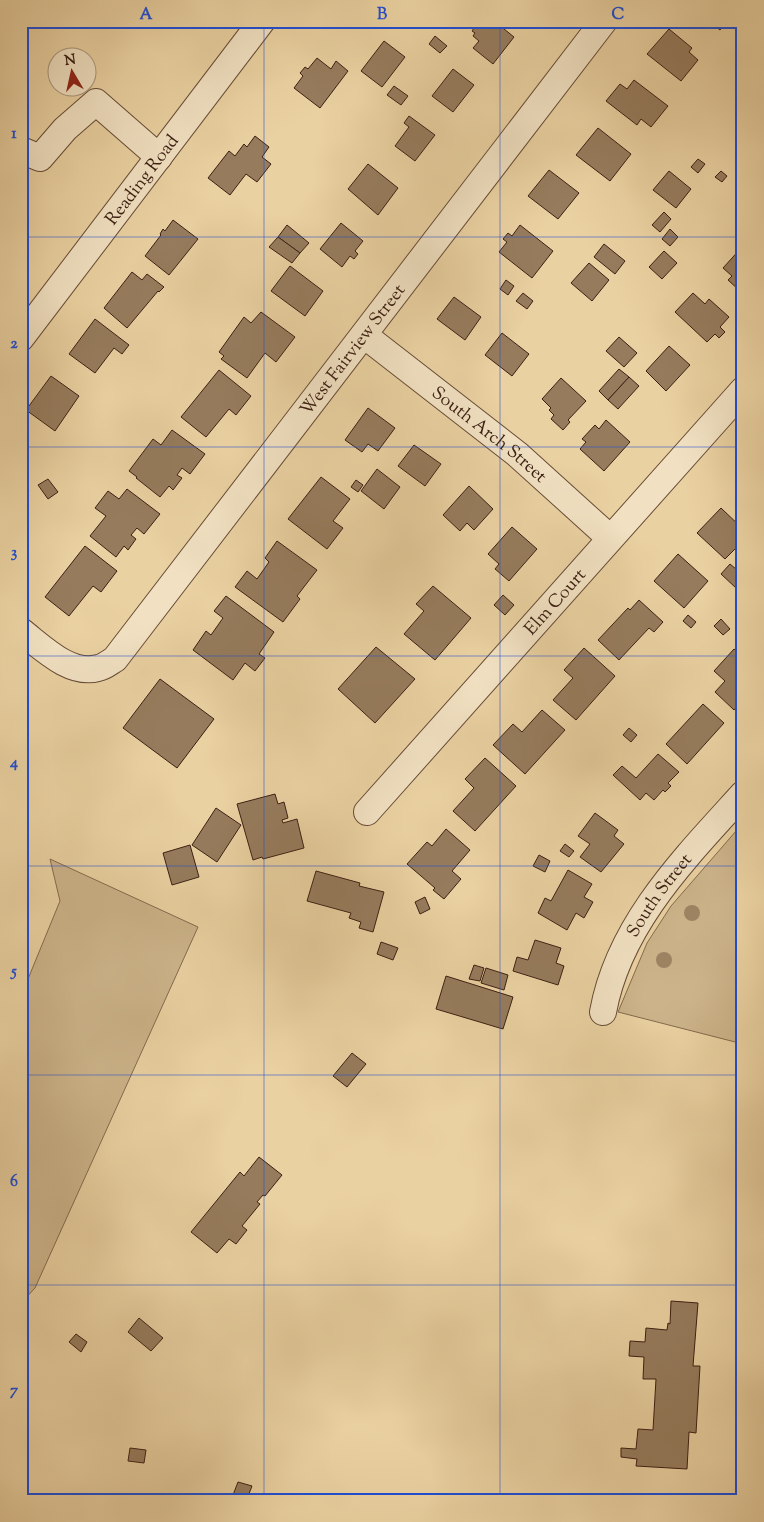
<svg xmlns="http://www.w3.org/2000/svg" width="764" height="1522" viewBox="0 0 764 1522" font-family="'Sorts Mill Goudy',serif">
<style>
.green{fill:#ccb389;stroke:#846a4e}
.building{fill:#967c5d;stroke:#3c2014}
.lines{fill:none;stroke-linecap:round;stroke-linejoin:round}
.minor-casing{stroke:#684c37;stroke-width:28}
.minor{stroke:#f1e1c2;stroke-width:26}
.tree{fill:#9e8463}
.grid{fill:none;stroke:#1d4ed8;stroke-width:1;stroke-opacity:0.55}
.labels{text-anchor:middle;stroke-width:4.5;stroke-linejoin:round;paint-order:stroke}
.street-label{font-size:18px;fill:#3c2014;stroke:#f1e1c2}
.neatline{fill:none;stroke:#1d4ed8;stroke-width:2}
.grid-label{font-size:16px;text-anchor:middle;font-weight:bold;fill:#1d4ed8}
</style>
<rect width="100%" height="100%" fill="#ead1a1"/>
<filter id="stains"><feTurbulence type="fractalNoise" baseFrequency=".004" numOctaves="4"/><feColorMatrix values="0 0 0 0 .2 0 0 0 0 .09 0 0 0 0 .02 0 0 0 .5 -.17"/></filter>
<radialGradient id="worn" r=".72"><stop offset=".6" stop-color="#630" stop-opacity="0"/><stop offset="1" stop-color="#630" stop-opacity=".3"/></radialGradient>
<!-- green -->
<g class="green">
<polygon points="743,823 743,1044 618,1012 647,943 671,906"/>
<polygon points="50,859 198,927 35,1288 21,1303 21,996 60,901"/>
</g>
<!-- building -->
<g class="building">
<polygon points="479,21 488,21 492,24 494,21 514,37 493,64 473,48 479,41 473,36 475,33 472,31"/>
<polygon points="704,21 727,21 720,30 711,23 709,25"/>
<polygon points="669,29 692,48 689,52 698,60 681,81 647,54"/>
<polygon points="435,36 447,46 440,53 429,44"/>
<polygon points="384,41 405,57 382,87 361,71"/>
<polygon points="317,58 331,69 336,61 348,71 320,108 294,88 303,76 300,73 305,67 308,69"/>
<polygon points="453,69 474,85 453,112 432,96"/>
<polygon points="634,80 668,106 651,127 641,119 637,125 606,101 620,84 627,89"/>
<polygon points="394,86 408,96 401,105 387,95"/>
<polygon points="409,116 435,135 415,161 395,146 409,127 404,123"/>
<polygon points="598,128 631,154 610,181 576,155"/>
<polygon points="255,136 269,147 262,157 271,164 257,182 246,174 230,195 208,178 229,151 235,156 244,144 247,147"/>
<polygon points="698,159 705,164 698,173 691,167"/>
<polygon points="368,164 398,188 378,215 348,189"/>
<polygon points="549,170 579,193 558,219 528,196"/>
<polygon points="669,171 691,189 676,208 653,190"/>
<polygon points="721,171 727,176 722,182 715,177"/>
<polygon points="664,212 671,219 660,232 652,225"/>
<polygon points="173,220 198,239 169,275 145,256 161,235 160,234 163,229 165,231"/>
<polygon points="341,223 363,241 355,251 358,254 354,259 350,256 342,267 320,249"/>
<polygon points="287,225 309,243 300,253 278,237"/>
<polygon points="520,225 553,251 532,278 499,252 507,242 503,239 508,233 512,236"/>
<polygon points="670,229 678,237 670,246 662,239"/>
<polygon points="278,237 300,253 292,263 269,247"/>
<polygon points="604,244 625,261 615,274 594,257"/>
<polygon points="742,247 743,248 743,299 737,294 740,291 728,280 732,276 723,268"/>
<polygon points="664,251 677,263 662,279 649,267"/>
<polygon points="589,263 609,280 592,301 571,283"/>
<polygon points="290,266 323,291 305,316 271,291"/>
<polygon points="132,272 142,280 147,274 164,287 159,292 158,291 127,328 104,308"/>
<polygon points="506,280 514,286 508,295 500,289"/>
<polygon points="523,293 533,301 527,309 516,301"/>
<polygon points="693,293 705,304 709,299 729,317 720,327 725,332 719,338 715,334 707,342 675,312"/>
<polygon points="454,297 481,317 465,340 437,319"/>
<polygon points="261,312 295,337 276,362 265,353 247,378 221,359 224,356 219,352 244,317 251,323"/>
<polygon points="95,319 129,345 122,354 114,348 95,373 69,354"/>
<polygon points="502,333 529,354 512,376 485,355"/>
<polygon points="619,337 637,353 624,367 606,351"/>
<polygon points="669,346 690,365 666,391 646,371"/>
<polygon points="619,369 629,377 608,400 599,391"/>
<polygon points="219,370 251,396 236,415 229,409 206,437 181,417"/>
<polygon points="51,376 79,396 55,431 26,410"/>
<polygon points="629,377 639,386 618,409 608,400"/>
<polygon points="561,378 586,401 568,420 570,422 563,430 551,419 554,415 549,410 551,408 542,399"/>
<polygon points="368,408 395,428 378,451 368,444 362,452 345,440"/>
<polygon points="606,420 630,442 604,471 580,449 586,442 582,439 595,425 599,429"/>
<polygon points="172,430 205,454 190,474 182,468 177,475 182,478 173,490 169,486 160,497 136,478 137,477 129,471 153,439 161,445"/>
<polygon points="414,445 441,464 425,486 398,466"/>
<polygon points="377,469 400,487 384,509 361,491"/>
<polygon points="321,477 350,499 333,521 343,528 327,549 288,519"/>
<polygon points="48,479 58,492 48,499 38,485"/>
<polygon points="356,480 363,485 358,492 351,487"/>
<polygon points="21,483 29,490 21,500"/>
<polygon points="469,486 493,509 474,530 467,523 460,531 443,515"/>
<polygon points="127,489 160,514 144,534 137,528 131,535 136,539 128,550 124,546 116,557 90,536 106,516 95,508 108,491 119,499"/>
<polygon points="721,508 743,529 743,541 725,559 697,533"/>
<polygon points="512,527 537,549 509,581 495,569 499,564 488,554"/>
<polygon points="277,541 317,570 297,596 300,599 283,622 235,587 247,571 257,579 269,562 265,558"/>
<polygon points="85,546 117,571 101,592 93,586 69,616 45,597"/>
<polygon points="678,554 708,581 684,608 654,581"/>
<polygon points="730,564 743,575 743,580 736,588 721,574"/>
<polygon points="433,586 471,618 435,660 404,634 424,611 416,604"/>
<polygon points="503,595 514,605 505,615 494,605"/>
<polygon points="226,596 274,632 259,654 265,658 255,671 245,663 233,680 193,650 206,631 211,635 223,618 214,611"/>
<polygon points="639,600 663,622 654,632 649,628 619,660 598,640 628,608 630,610"/>
<polygon points="688,615 696,622 691,628 683,621"/>
<polygon points="721,619 730,629 723,635 714,626"/>
<polygon points="376,647 415,679 375,723 338,689"/>
<polygon points="584,648 615,676 576,720 553,700 573,678 564,670"/>
<polygon points="734,649 743,656 743,700 734,710 715,692 725,681 714,671"/>
<polygon points="160,679 214,719 177,768 123,728"/>
<polygon points="703,704 724,723 687,764 666,744"/>
<polygon points="542,710 565,730 525,774 493,745 513,724 522,732"/>
<polygon points="629,728 637,735 631,742 623,735"/>
<polygon points="658,754 679,772 668,783 671,786 665,792 663,790 654,800 646,793 640,800 613,775 622,766 636,778"/>
<polygon points="485,758 516,786 475,831 453,811 474,788 465,779"/>
<polygon points="275,794 278,804 284,802 288,818 282,820 283,823 297,819 304,848 263,859 262,857 253,860 237,804"/>
<polygon points="216,808 241,825 217,862 192,845"/>
<polygon points="595,813 618,830 614,836 624,844 601,872 580,857 590,844 578,836"/>
<polygon points="446,829 470,850 452,871 461,879 444,899 433,890 435,888 407,864 427,842 432,846"/>
<polygon points="565,844 574,851 569,857 560,851"/>
<polygon points="190,845 199,877 172,885 163,853"/>
<polygon points="539,855 550,861 545,872 533,866"/>
<polygon points="568,870 592,884 584,897 593,902 584,918 576,913 567,930 538,913 545,898 551,901"/>
<polygon points="316,871 360,883 359,886 384,892 373,932 359,928 361,922 349,918 351,913 307,901"/>
<polygon points="425,897 430,909 420,914 415,902"/>
<polygon points="535,940 561,948 556,963 564,966 558,985 513,971 517,957 528,960"/>
<polygon points="381,942 398,948 393,960 377,954"/>
<polygon points="474,965 484,968 480,981 469,979"/>
<polygon points="486,968 508,975 504,990 481,983"/>
<polygon points="446,976 513,997 503,1029 436,1009"/>
<polygon points="352,1053 366,1064 347,1087 333,1076"/>
<polygon points="259,1157 282,1175 265,1196 263,1195 257,1202 260,1204 242,1226 247,1230 236,1244 229,1239 217,1253 191,1232 240,1172 244,1176"/>
<polygon points="671,1301 698,1303 693,1366 700,1366 696,1433 689,1432 687,1469 636,1466 637,1459 621,1457 621,1448 636,1449 638,1429 653,1430 656,1379 643,1379 644,1357 629,1356 630,1341 645,1342 646,1328 667,1330 668,1323 670,1324"/>
<polygon points="139,1318 163,1338 151,1351 128,1332"/>
<polygon points="76,1334 87,1342 81,1352 69,1342"/>
<polygon points="130,1448 146,1450 144,1463 128,1461"/>
<polygon points="238,1482 252,1486 247,1499 233,1495"/>
</g>
<g class="lines">
<!-- minor casing -->
<g class="minor-casing">
<g id="minor">
<polyline points="21,150 40,158 65,129 96,102 159,157"/>
<path id="s1" d="M364,335L517,454L610,538"/>
<path id="s2" d="M21,338L262,21"/>
<path id="s3" d="M21,631C42,647 70,676 98,668C104,667 110,662 115,659L604,21"/>
<path id="s4" d="M367,812L743,390"/>
<path id="s5" d="M603,1012C619,924 685,858 743,794"/>
</g>
</g>
<!-- minor -->
<use href="#minor" class="minor"/>
</g>
<!-- trees -->
<g class="tree">
<circle cx="692" cy="913" r="8"/>
<circle cx="664" cy="960" r="8"/>
</g>
<!-- grid -->
<path class="grid" d="M264,21V1501M500,21V1501M21,237H743M21,447H743M21,656H743M21,866H743M21,1075H743M21,1285H743"/>
<g class="labels">
<!-- street labels -->
<g class="street-label">
<text dy="6" stroke="none"><textPath href="#s2" startOffset="199">Reading Road</textPath></text>
<text dy="6" stroke="none"><textPath href="#s3" startOffset="498">West Fairview Street</textPath></text>
<text dy="6" stroke="none"><textPath href="#s1" startOffset="160">South Arch Street</textPath></text>
<text dy="6" stroke="none"><textPath href="#s4" startOffset="282">Elm Court</textPath></text>
<text dy="6" stroke="none"><textPath href="#s5" startOffset="131">South Street</textPath></text>
</g>
</g>
<!-- margin -->
<rect width="764" height="1522" fill="none" stroke="#ead1a1" stroke-width="55"/>
<!-- north arrow -->
<g transform="translate(72 72) rotate(351)"><circle r="24" fill="#f1e1c2" stroke="#a9947c"/>
<path d="M0-4L9 19L0 12L-9 19Z" fill="#8f2418"/>
<text y="-8" font-size="14" font-weight="bold" text-anchor="middle" fill="#3c2014">N</text>
</g>
<rect x="28" y="28" width="708" height="1466" class="neatline"/>
<g class="grid-label">
<text x="146" y="19">A</text>
<text x="382" y="19">B</text>
<text x="618" y="19">C</text>
<text x="14" y="138">1</text>
<text x="14" y="348">2</text>
<text x="14" y="557">3</text>
<text x="14" y="767">4</text>
<text x="14" y="976">5</text>
<text x="14" y="1186">6</text>
<text x="14" y="1395">7</text>
</g>
<rect width="100%" height="100%" filter="url(#stains)"/>
<rect width="100%" height="100%" fill="url(#worn)"/>
</svg>
